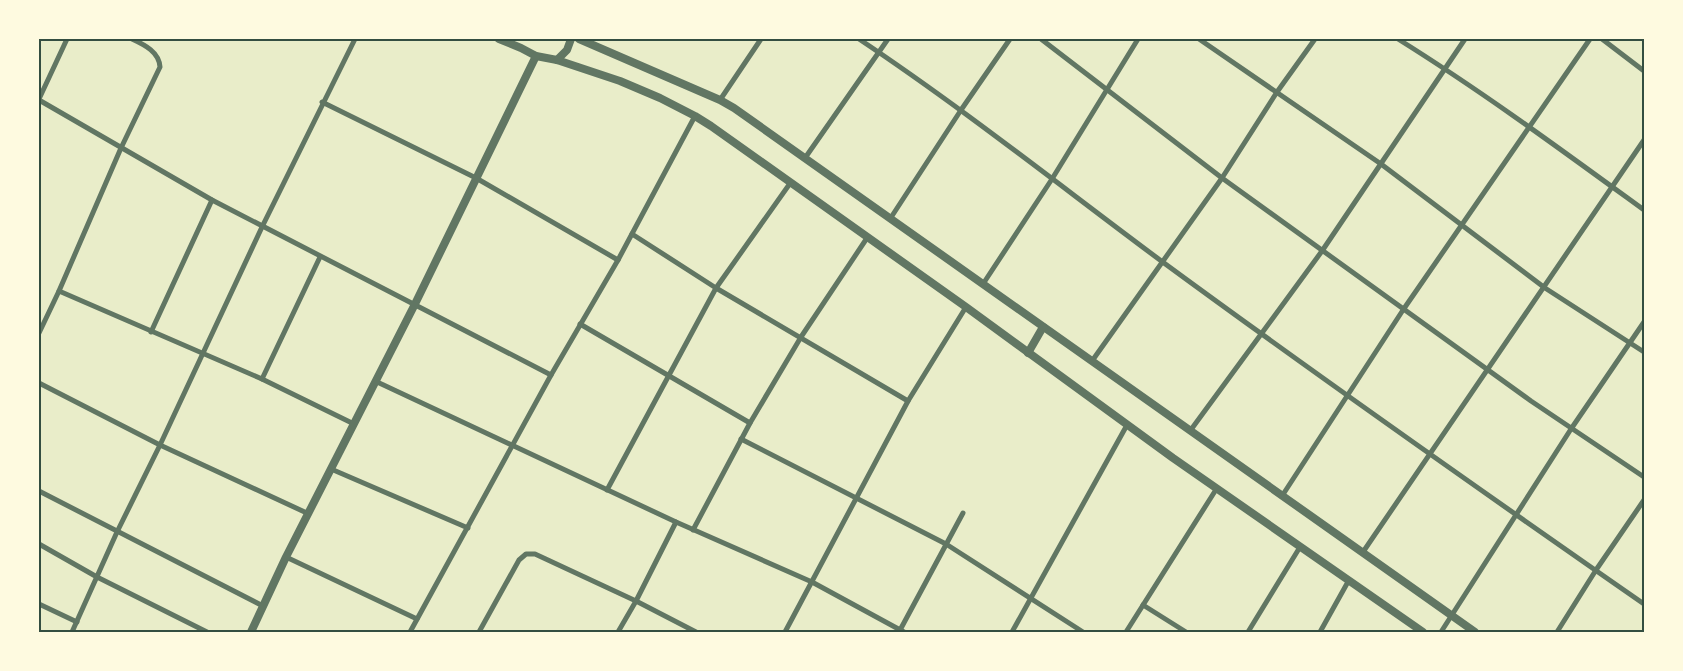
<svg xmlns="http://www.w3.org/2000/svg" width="1683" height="671" viewBox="0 0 1683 671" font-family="Helvetica,sans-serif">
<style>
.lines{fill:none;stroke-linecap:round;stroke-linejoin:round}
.minor{stroke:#617663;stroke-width:5}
.tertiary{stroke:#617663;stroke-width:8}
.neatline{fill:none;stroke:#344e41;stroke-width:2}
</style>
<rect width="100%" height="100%" fill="#e9edc9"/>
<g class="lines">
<!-- minor -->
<g class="minor">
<path d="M859,39C964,109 1063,188 1164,263C1322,379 1483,492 1644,604"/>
<polyline points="1041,39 1222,178 1531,401 1644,477"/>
<polyline points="1199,39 1381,164 1545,288 1644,352"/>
<path d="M1398,39C1483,92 1563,151 1644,210"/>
<polyline points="1602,39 1644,71"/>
<polyline points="39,99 67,39"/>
<polyline points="39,100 212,200 551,375"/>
<polyline points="720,100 761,39"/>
<polyline points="322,102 476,178 618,260"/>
<polyline points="805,158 888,39"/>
<polyline points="890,219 961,110 1010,39"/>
<polyline points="632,234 716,288 908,401"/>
<polyline points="983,284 1052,179 1138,39"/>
<polyline points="59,291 262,379 354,424"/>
<polyline points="580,324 750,423"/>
<polyline points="151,332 212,200"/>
<path d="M39,333L59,291L121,148L160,67C159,52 145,45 132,39"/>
<polyline points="1092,361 1222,178 1277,92 1315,39"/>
<polyline points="262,379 320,257"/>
<polyline points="375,381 676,522 812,582 904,632"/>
<polyline points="39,383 160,445 309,514"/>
<polyline points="1190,431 1322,251 1465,39"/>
<polyline points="741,439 946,544 1083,632"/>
<polyline points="331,469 468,528"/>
<polyline points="607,490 716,288 791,182"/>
<polyline points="39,491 263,606"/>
<polyline points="1282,496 1403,310 1590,39"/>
<polyline points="693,530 750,423 801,337 867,238"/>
<polyline points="39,544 97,577 207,632"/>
<polyline points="1363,552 1644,140"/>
<polyline points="286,557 417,619"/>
<polyline points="39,604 77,622"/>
<polyline points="1143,605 1186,632"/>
<polyline points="72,632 117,532 160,445 262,227 355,39"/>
<polyline points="410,632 551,375 618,260 695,116"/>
<polyline points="479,632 519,560 526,554 535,554 636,601 696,632"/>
<polyline points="618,632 636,601 676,522"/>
<polyline points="785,632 908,401 966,307"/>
<polyline points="899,632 963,513"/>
<polyline points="1012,632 1127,425"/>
<polyline points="1126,632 1217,488"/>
<polyline points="1248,632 1300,547"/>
<polyline points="1320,632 1349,580"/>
<polyline points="1441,632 1571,429 1644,322"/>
<polyline points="1557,632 1596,570 1644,500"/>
</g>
<!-- tertiary -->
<g class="tertiary">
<polyline points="499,39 521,48 536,56 557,60 620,81 660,98 695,116 711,126 966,307 1173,458 1423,632"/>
<polyline points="579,39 720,100 734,108 1475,632"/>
<polyline points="557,60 567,50 571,39"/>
<polyline points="1028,353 1043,327"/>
<polyline points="251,632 286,557 415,304 536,56"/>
</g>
</g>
<!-- border -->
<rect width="1683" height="671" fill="none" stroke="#fefae0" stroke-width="80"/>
<rect x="40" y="40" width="1603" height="591" class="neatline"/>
</svg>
